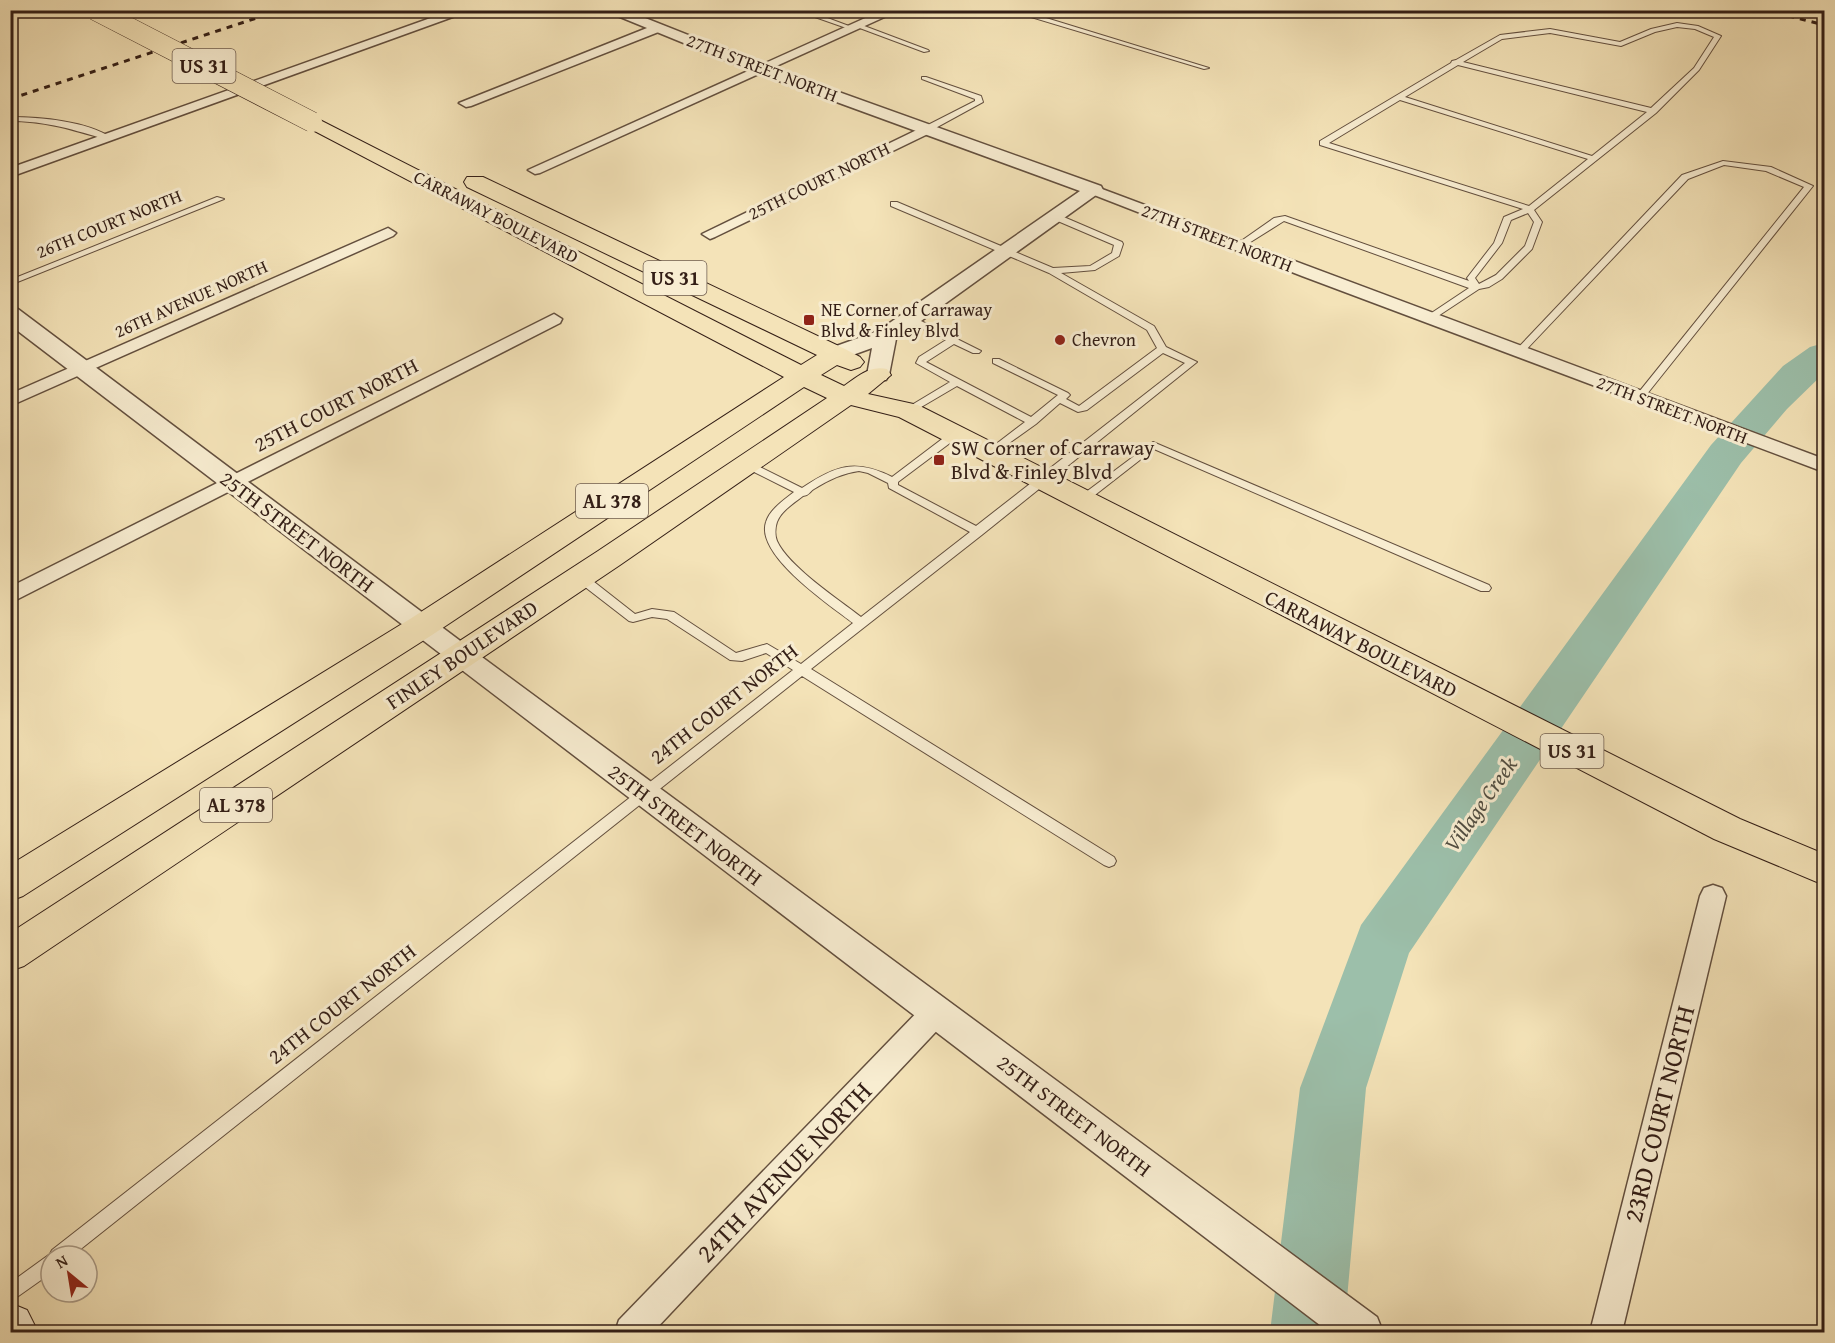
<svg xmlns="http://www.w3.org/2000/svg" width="1835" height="1343" viewBox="0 0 1835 1343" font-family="'Gentium Book Plus',serif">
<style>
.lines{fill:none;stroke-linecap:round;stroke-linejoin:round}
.river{fill:#9cbfaa;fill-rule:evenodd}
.service-casing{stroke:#634f3e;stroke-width:2}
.minor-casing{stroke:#634f3e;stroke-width:3}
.tertiary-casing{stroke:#634f3e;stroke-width:3}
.secondary-casing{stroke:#331e16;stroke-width:2}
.primary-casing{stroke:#331e16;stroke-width:2}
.service{fill:#f8edd1;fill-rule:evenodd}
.minor{fill:#f8edd1;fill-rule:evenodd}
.tertiary{fill:#f8edd1;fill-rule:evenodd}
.secondary{fill:#f8edd1;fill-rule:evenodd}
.primary{fill:#f4e3b8;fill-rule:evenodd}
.rail{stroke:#331e16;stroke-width:3;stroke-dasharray:6 6;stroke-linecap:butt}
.primary-bridge-casing{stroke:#331e16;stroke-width:21;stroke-linecap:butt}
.primary-bridge{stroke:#f4e3b8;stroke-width:20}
.poi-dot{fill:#8f2418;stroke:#f8edd1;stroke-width:2}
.labels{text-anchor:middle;stroke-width:6;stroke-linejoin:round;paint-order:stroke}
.far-street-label{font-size:18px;fill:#331e16;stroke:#f8edd1}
.far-poi-label{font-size:18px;fill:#331e16;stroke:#f8edd1;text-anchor:start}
.shield{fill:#f8edd1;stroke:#6e5c4e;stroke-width:1.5}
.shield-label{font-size:20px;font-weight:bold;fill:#331e16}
.street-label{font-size:21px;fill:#331e16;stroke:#f8edd1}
.poi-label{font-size:21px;fill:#331e16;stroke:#f8edd1;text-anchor:start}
.water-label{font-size:22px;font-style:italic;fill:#524e42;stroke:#f8edd1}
.near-street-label{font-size:26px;fill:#331e16;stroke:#f8edd1}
</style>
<rect width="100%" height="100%" fill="#f4e3b8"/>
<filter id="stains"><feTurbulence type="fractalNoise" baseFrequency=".00333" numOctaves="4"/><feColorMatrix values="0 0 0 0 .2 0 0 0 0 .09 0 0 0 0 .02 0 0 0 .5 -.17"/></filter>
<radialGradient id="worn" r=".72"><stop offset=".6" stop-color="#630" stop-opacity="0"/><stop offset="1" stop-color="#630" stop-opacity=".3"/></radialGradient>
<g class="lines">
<!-- river -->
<polygon class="river" points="1824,343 1824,373 1787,409 1741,463 1409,953 1366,1088 1344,1332 1270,1332 1300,1088 1361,925 1711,445 1783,366 1810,347"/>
<!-- service casing -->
<g class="service-casing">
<g id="service">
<polygon points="795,10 806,10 857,29 852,30"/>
<polygon points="1008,10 1020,10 1209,68 1204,69"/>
<path d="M1677,23L1698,26L1721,36L1699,70L1656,113L1534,210L1542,222L1532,249L1502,279L1489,287L1479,289L1432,320H1426L1424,318L1469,288L1284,221L1241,248L1234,246L1274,218L1285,216L1469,281L1467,278L1494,243L1504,217L1523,209L1320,145V141L1451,63L1452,61L1456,60L1500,35L1550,29L1620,42L1651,29ZM1677,27L1695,29L1714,37L1694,68L1651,108L1463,62L1502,39L1550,33L1621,46L1655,32ZM1458,65L1647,112L1592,156L1405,97ZM1400,100L1588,159L1529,206L1329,143ZM1528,213L1534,222L1525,246L1496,275L1479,284L1475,278L1502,243L1511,220Z"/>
<polygon points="859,24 928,50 929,51 924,52 857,27 856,26"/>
<polygon points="922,77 926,77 981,96 983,102 930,131 924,131 924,127 975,101 975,99 922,79"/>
<path d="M10,117C40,117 87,121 112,138L108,140C74,130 47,121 10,121Z"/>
<polygon points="1723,161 1771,167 1813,186 1643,399 1640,400 1635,397 1804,187 1766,171 1724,165 1688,179 1522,354 1516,354 1516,350 1682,175"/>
<polygon points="217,197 224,199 10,285 10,280"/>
<path d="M891,202H897L1053,268L1090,266L1112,253L1114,245L1053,219V215H1059L1122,242L1123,244L1119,256L1095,270L1061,273L1154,326L1166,347L1197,362L983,534L811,669L1114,857L1116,861L1114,865L1109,867L1104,865L802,676L72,1256H51V1273L10,1302V1283L50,1254L52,1250L793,670L766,653L742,661L730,660L667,619L652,617L633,622L629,621L576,580L574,577L576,574H584L635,614L652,609L674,612L736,653L767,644L801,664L853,623C830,605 755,555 766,522C770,509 784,500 794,492L742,466V462H750L802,488C835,466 855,458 892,477L950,433H958V437L898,482V485L976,526L1185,363L1163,353L1087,410L1078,412L1060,403L1036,424L991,456L987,455V451L1025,422L957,386L911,413H905V409L950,382L916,363L919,357L946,340L907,321V317H913L981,351L979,353H973L954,344L926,362L1031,417L1058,395L993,363V359H999L1068,393L1070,395L1066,399L1079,406L1157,348L1147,330L1049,273L891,206ZM859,471L868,473L888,483L889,488L970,532L861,617C838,599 788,566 777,541C775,536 775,528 777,522C781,511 794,503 803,496C810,495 809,492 814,489C828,480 843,473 859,471Z"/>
<polygon points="1153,442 1489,585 1491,588 1489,591 1481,591 1154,449 1086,502 1078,502 1077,500 1078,498"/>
</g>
</g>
<!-- minor casing -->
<g class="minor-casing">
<g id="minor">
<polygon points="453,10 472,10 10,177 10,168"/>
<polygon points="883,10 900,10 540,173 535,174 528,170"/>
<polygon points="657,24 663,28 661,31 471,106 466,107 459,103"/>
<polygon points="927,125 932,126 932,132 715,237 710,239 702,234"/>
<polygon points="1094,186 1824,459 1824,472 1302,276 1089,193 1087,190 1089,187"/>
<polygon points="388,228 396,233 393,236 10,406 10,394"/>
<polygon points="554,314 562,319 560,323 10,603 10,587"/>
<polygon points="1713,885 1722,888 1726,896 1622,1332 1590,1332 1700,896 1704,888"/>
<polygon points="936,1000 946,1003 950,1012 946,1021 653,1332 615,1332 619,1320 926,1003"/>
</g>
</g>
<!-- tertiary casing -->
<g class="tertiary-casing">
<g id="tertiary">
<polygon points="603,10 625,10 769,67 1101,186 1103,190 896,339 889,375 886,380 870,380 867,375 872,348 836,361 828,359 825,354 828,349 878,331 1080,191 757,73"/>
<polygon points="10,308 18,309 471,649 1377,1317 1383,1332 1329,1332 10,325"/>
</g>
</g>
<!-- secondary casing -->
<g class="secondary-casing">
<polygon id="secondary" points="10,1303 27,1310 38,1332 10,1332"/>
</g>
<!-- primary casing -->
<g class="primary-casing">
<path id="primary" d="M312,116L801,365L817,355L467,187L464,182L467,177H483L845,349L860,357L864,362L860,367L851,370L837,365L821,375L844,386C858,376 870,365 887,369L891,375L868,394L918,405L1740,819L1824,854V885L1714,839L899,417L851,405L620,565L24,966L10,971V933L598,551L827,398L804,387L432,635L23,896L10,901V865L410,619L784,377L305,126L302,122L305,118Z"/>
</g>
<!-- service -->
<use href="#service" class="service"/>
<!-- minor -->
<use href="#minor" class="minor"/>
<!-- tertiary -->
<use href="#tertiary" class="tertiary"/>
<!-- secondary -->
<use href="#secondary" class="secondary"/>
<!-- primary -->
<use href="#primary" class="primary"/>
<!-- rail -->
<g class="rail">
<polyline points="1765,10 1824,25"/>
<polyline points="10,99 281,10"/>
</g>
<!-- primary-bridge casing -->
<g class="primary-bridge-casing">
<polyline id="primary-bridge" points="95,10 312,122"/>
</g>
<!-- primary-bridge -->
<use href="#primary-bridge" class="primary-bridge"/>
</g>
<!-- markers -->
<g class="poi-dot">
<rect x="803" y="314" width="12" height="12" rx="3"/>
<circle cx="1060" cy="340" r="6"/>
<rect x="933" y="454" width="12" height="12" rx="3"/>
</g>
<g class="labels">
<!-- far-street labels -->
<g class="far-street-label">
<text transform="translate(762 68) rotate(21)" y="6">27TH STREET NORTH</text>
<text transform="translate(819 181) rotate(-26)" y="6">25TH COURT NORTH</text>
<text transform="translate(496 217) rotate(27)" y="6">CARRAWAY BOULEVARD</text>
<text transform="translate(109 224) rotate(-22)" y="6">26TH COURT NORTH</text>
<text transform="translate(1217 238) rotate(21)" y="6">27TH STREET NORTH</text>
<text transform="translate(191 299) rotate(-24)" y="6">26TH AVENUE NORTH</text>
<text transform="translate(1672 410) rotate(21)" y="6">27TH STREET NORTH</text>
</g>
<!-- far-poi labels -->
<g class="far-poi-label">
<text x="821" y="316">NE Corner of Carraway<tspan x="821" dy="21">Blvd &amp; Finley Blvd</tspan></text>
<text x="1072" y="346">Chevron</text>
</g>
<!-- shield labels -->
<g class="shield">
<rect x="172.5" y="49" width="63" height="34" rx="4.5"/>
<rect x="643.5" y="261" width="63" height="34" rx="4.5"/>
<rect x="576" y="484" width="72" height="34" rx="4.5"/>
<rect x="1540.5" y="734" width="63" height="34" rx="4.5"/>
<rect x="200" y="788" width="72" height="34" rx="4.5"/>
</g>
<g class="shield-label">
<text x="204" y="73">US 31</text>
<text x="675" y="285">US 31</text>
<text x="612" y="508">AL 378</text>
<text x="1572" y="758">US 31</text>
<text x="236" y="812">AL 378</text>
</g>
<!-- street labels -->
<g class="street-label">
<text transform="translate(336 405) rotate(-27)" y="7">25TH COURT NORTH</text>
<text transform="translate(297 532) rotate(37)" y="7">25TH STREET NORTH</text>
<text transform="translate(1361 644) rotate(27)" y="7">CARRAWAY BOULEVARD</text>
<text transform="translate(462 655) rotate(-34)" y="7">FINLEY BOULEVARD</text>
<text transform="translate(724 704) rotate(-38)" y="7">24TH COURT NORTH</text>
<text transform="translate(685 825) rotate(37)" y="7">25TH STREET NORTH</text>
<text transform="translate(342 1004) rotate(-38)" y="7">24TH COURT NORTH</text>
<text transform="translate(1074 1116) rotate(37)" y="7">25TH STREET NORTH</text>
</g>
<!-- poi labels -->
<g class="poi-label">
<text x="951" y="455">SW Corner of Carraway<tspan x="951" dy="24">Blvd &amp; Finley Blvd</tspan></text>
</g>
<!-- water labels -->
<g class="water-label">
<text transform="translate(1480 804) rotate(-55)" y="8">Village Creek</text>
</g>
<!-- near-street labels -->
<g class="near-street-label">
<text transform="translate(1659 1114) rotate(-76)" y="9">23RD COURT NORTH</text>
<text transform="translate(784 1172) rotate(-46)" y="9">24TH AVENUE NORTH</text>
</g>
</g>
<!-- margin -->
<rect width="1835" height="1343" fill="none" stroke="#f4e3b8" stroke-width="36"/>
<rect x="12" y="12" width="1811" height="1319" fill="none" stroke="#331e16" stroke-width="3"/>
<rect x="18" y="18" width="1799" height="1307" fill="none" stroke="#331e16" stroke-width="1.5"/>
<!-- north arrow -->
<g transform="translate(69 1274) rotate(330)"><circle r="28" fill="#f8edd1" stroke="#a99a86" stroke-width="1.5"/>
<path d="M0-4.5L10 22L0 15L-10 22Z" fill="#8f2418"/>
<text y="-9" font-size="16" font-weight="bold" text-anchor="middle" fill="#331e16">N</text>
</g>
<rect width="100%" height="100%" filter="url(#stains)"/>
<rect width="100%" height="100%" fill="url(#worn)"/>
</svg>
